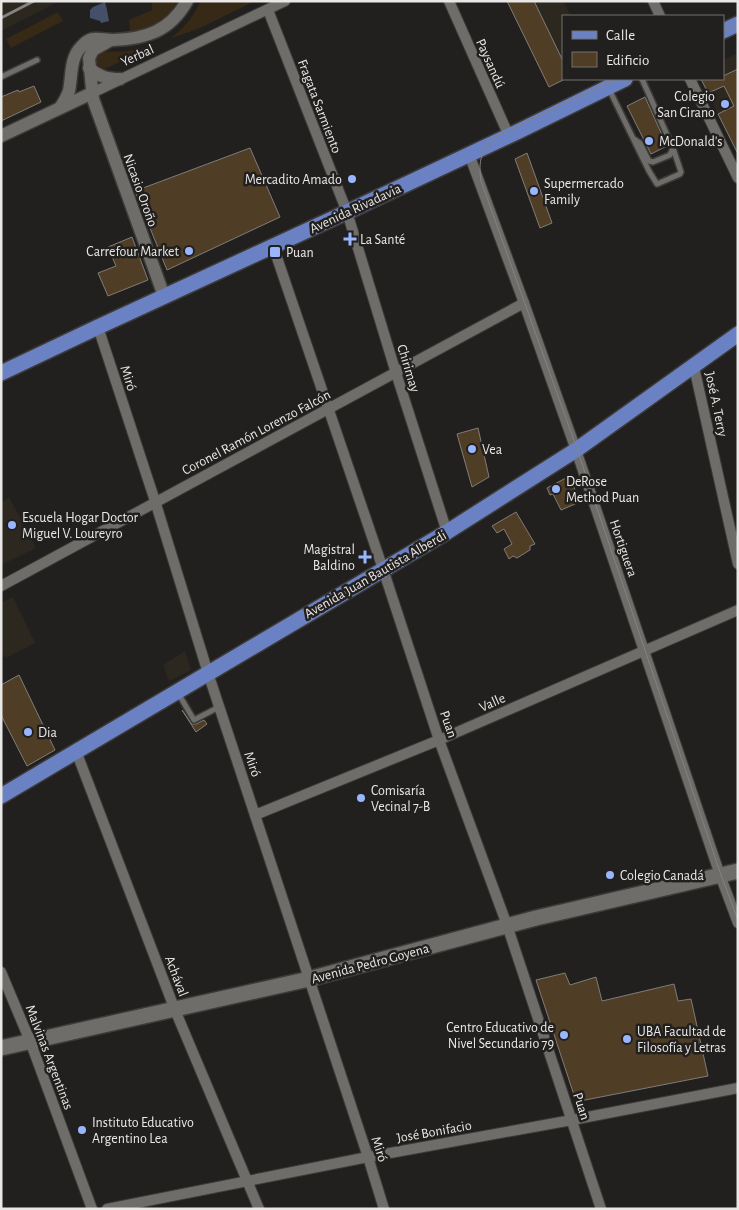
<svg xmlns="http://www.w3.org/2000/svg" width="739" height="1210" viewBox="0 0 739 1210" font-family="'Alegreya Sans',sans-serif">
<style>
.built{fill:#2c271f}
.green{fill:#362915}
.water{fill:#444f69}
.building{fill:#4f3e25;stroke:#7f7d7a}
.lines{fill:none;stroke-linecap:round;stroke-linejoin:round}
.service-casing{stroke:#3c3b39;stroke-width:8}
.minor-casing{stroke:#3c3b39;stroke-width:12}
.tertiary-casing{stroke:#3c3b39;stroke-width:15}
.secondary-casing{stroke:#3c3b39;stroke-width:18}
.primary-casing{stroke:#3c3b39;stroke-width:18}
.service{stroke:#6f6d6a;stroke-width:5}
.minor{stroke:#6f6d6a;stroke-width:10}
.tertiary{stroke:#6f6d6a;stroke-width:12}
.secondary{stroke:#6f6d6a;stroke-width:15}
.primary{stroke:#6a81c3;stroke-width:15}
.tram{stroke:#858382;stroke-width:1}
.rail{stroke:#858382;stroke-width:3}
.poi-dot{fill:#98b5fd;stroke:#22201e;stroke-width:2}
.labels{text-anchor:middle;stroke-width:5;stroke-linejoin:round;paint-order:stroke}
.street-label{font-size:14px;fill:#eae8e7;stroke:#22201e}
.poi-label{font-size:14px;fill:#eae8e7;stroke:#22201e;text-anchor:start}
</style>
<rect width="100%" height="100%" fill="#22201e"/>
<!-- built -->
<g class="built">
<polygon points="1,1 60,1 1,31"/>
<polygon points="507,1 563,1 571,16 563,16 563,79 566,79 549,87"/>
<polygon points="738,53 738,141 733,144 701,80 702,79 723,79 723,60"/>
<polygon points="9,497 36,548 1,565 1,502"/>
<polygon points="13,597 35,643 5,658 1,651 1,603"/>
<polygon points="185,651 191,670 169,681 163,665"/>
</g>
<!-- green -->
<g class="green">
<path d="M152,1H177C169,19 149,28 130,32L129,20L152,10Z"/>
<path d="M201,1H255L200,28L169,39C184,29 193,17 201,1Z"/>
<polygon points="58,12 63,21 11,48 6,39"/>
<path d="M147,48L107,68C101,69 99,67 96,62L97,55L101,52L126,51Z"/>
</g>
<!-- water -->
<polygon class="water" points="105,2 107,10 109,21 101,23 100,21 90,18 90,10 93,7"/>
<!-- building -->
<g class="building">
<polygon points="507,1 534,1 563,61 563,80 549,87"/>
<polygon points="738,69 738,154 718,114 734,106 724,86 708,93 701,79 723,79 723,76"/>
<polygon points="34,86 41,102 1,121 1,97 18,90 19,92"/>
<polygon points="645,97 667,146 651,154 627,106"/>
<polygon points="250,148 280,217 167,270 135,191"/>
<polygon points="527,153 552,223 540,228 515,159"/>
<polygon points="132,237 148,280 108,296 98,273 116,266 108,247"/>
<polygon points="478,428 489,477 472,487 457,434"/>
<polygon points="568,478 571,480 580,502 561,510 553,494 550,495 547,488 564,479"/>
<polygon points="516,512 535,544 530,546 530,550 517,558 513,556 509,559 504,549 512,544 504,529 497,533 492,526"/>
<polygon points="19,675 55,750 27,766 1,715 1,685"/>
<polygon points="182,710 192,724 196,724 204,720 207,724 196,732"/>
<polygon points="565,973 570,985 596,977 602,1001 674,984 678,1001 691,999 708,1076 580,1101 574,1095 536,980"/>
</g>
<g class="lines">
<!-- service casing -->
<g class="service-casing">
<g id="service">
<polyline points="1,77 37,60"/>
<polyline points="609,89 649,171 657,184 680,174 681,172 673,148"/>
<polyline points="634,139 640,143 649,161 653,162 670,155 673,148 642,79"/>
<polyline points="178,693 194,720 219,707"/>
</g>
</g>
<!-- minor casing -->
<g class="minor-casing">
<g id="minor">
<polyline points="449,1 509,136"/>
<polyline points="653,1 660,16"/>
<polyline points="268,10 347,212 396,373 447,532"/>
<polyline points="690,79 738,178"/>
<polyline points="92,93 285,1"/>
<polyline points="469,154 524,303 576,450 720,875 738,923"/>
<polyline points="273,246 383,569 439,740 507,925 601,1209"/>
<polyline points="98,327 155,501 208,673 368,1157 384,1209"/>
<polyline points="694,367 738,564"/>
<path d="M1,586C175,490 350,398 524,303"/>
<polyline points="76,751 175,1010 259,1209"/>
<polyline points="255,815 439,740 738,610"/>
<polyline points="1,972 30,1041 92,1209"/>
<polyline points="107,1209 368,1157 572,1120 738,1088"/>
</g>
</g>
<!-- tertiary casing -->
<g class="tertiary-casing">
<g id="tertiary">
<polyline points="111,40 93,50 89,58 93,99 164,296"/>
<path d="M89,68C99,77 108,79 120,79"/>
<path d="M60,108C64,102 67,97 69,91C72,76 70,58 81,47C92,34 99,40 113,40C146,39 170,31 187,1"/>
<polyline points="1,136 92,93"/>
</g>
</g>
<!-- secondary casing -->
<g class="secondary-casing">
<polyline id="secondary" points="1,1048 309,979 536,918 738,871"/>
</g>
<!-- primary casing -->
<g class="primary-casing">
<g id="primary">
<polyline points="723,31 738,24"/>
<polyline points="1,373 98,327 347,212 517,132 625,79"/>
<polyline points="1,796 447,532 576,450 738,334"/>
</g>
</g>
<!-- service -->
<use href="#service" class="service"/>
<!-- minor -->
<use href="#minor" class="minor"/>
<!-- tertiary -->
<use href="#tertiary" class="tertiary"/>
<!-- secondary -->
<use href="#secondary" class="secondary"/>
<!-- primary -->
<use href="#primary" class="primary"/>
<!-- tram -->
<g class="tram">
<polyline points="723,31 738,24"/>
<path d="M616,79L497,136C481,149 478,161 481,181L577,449L721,875L738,920"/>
</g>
<!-- rail -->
<polyline class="rail" points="1,18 34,1"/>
</g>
<!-- markers -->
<g class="poi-dot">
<circle cx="725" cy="104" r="5"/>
<circle cx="649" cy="141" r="5"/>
<circle cx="352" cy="179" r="5"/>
<circle cx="534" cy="191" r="5"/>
<path d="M347.5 231.5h5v5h5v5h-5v5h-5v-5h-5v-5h5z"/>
<circle cx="189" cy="251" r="5"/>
<rect x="269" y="246" width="12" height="12" rx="2.5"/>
<circle cx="472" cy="449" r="5"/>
<circle cx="556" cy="489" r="5"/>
<circle cx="12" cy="525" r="5"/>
<path d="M362.5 549.5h5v5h5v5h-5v5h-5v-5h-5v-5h5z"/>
<circle cx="28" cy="732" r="5"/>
<circle cx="361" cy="798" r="5"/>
<circle cx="610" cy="875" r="5"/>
<circle cx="564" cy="1035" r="5"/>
<circle cx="627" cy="1039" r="5"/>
<circle cx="82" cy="1130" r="5"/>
</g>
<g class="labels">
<!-- street labels -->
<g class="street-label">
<text transform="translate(137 55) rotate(-25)" y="5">Yerbal</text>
<text transform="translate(491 63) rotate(66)" y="5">Paysandú</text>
<text transform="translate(320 106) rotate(69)" y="5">Fragata Sarmiento</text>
<text transform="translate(141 190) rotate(70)" y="5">Nicasio Oroño</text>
<text transform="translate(355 208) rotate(-25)" y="5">Avenida Rivadavia</text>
<text transform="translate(409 368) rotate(73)" y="5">Chirimay</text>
<text transform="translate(129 378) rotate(72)" y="5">Miró</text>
<text transform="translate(717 404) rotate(78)" y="5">José A. Terry</text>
<text transform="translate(256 432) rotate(-28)" y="5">Coronel Ramón Lorenzo Falcón</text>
<text transform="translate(624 548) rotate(71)" y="5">Hortiguera</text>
<text transform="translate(375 574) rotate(-30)" y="5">Avenida Juan Bautista Alberdi</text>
<text transform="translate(492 702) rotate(-24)" y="5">Valle</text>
<text transform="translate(449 724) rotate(71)" y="5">Puan</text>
<text transform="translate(253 764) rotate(71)" y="5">Miró</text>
<text transform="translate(370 963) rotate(-15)" y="5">Avenida Pedro Goyena</text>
<text transform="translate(177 976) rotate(69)" y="5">Achával</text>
<text transform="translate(50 1057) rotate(69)" y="5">Malvinas Argentinas</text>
<text transform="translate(582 1106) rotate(72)" y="5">Puan</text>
<text transform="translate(434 1131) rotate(-10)" y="5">José Bonifacio</text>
<text transform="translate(380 1149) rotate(72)" y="5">Miró</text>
</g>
<!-- poi labels -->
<g class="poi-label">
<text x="715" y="101" text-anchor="end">Colegio<tspan x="715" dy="16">San Cirano</tspan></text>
<text x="659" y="146">McDonald's</text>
<text x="342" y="184" text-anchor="end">Mercadito Amado</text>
<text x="544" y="188">Supermercado<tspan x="544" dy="16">Family</tspan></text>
<text x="360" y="244">La Santé</text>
<text x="179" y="256" text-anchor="end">Carrefour Market</text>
<text x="286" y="257">Puan</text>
<text x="482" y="454">Vea</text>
<text x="566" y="486">DeRose<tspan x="566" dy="16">Method Puan</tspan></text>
<text x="22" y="522">Escuela Hogar Doctor<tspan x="22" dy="16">Miguel V. Loureyro</tspan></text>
<text x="355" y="554" text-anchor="end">Magistral<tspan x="355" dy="16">Baldino</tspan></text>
<text x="38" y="737">Dia</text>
<text x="371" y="795">Comisaría<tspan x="371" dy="16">Vecinal 7-B</tspan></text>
<text x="620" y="880">Colegio Canadá</text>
<text x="554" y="1032" text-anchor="end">Centro Educativo de<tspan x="554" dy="16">Nivel Secundario 79</tspan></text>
<text x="637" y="1036">UBA Facultad de<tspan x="637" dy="16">Filosofía y Letras</tspan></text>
<text x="92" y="1127">Instituto Educativo<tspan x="92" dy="16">Argentino Lea</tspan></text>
</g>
</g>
<!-- border -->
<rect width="739" height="1210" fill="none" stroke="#eae8e7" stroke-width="5"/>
<!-- legend -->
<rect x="562" y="15" width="162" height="65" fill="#22201e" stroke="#72706e"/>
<rect x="572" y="31" width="25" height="8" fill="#6a81c3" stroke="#72706e"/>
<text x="606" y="40" font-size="15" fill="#eae8e7">Calle</text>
<rect x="572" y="52" width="25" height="15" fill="#4f3e25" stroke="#72706e"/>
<text x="606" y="65" font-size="15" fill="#eae8e7">Edificio</text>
</svg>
